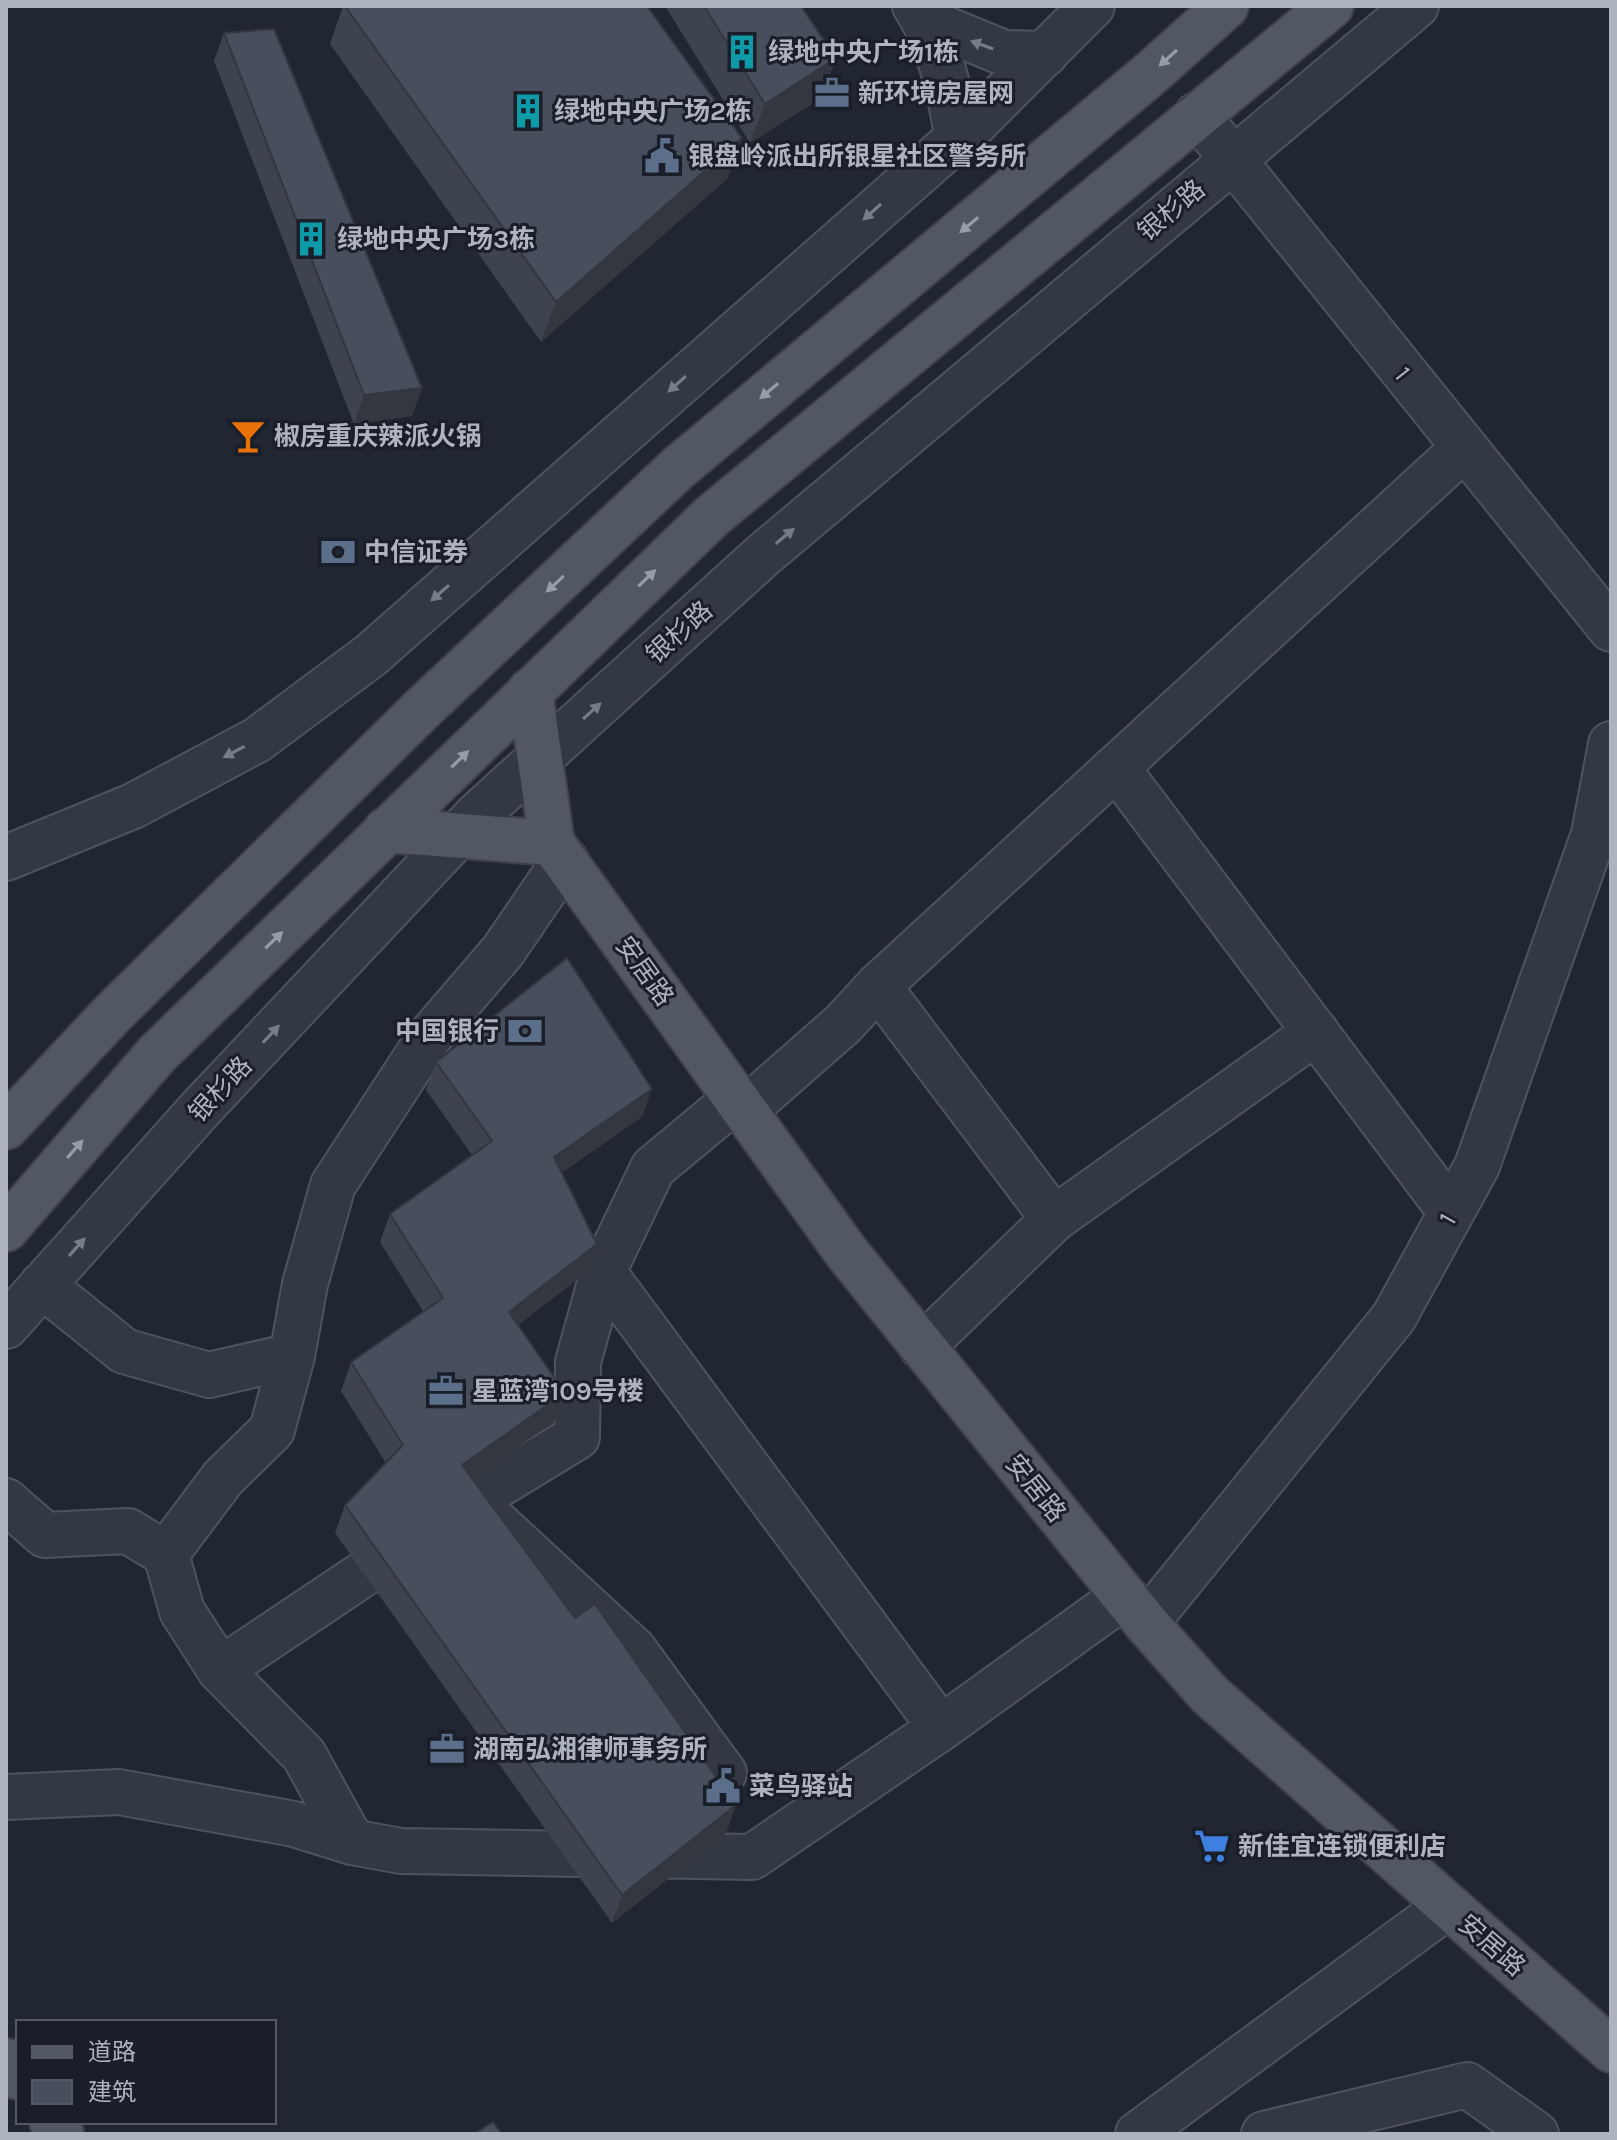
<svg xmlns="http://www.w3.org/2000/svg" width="1617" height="2140" viewBox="0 0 1617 2140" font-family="Karla,'Noto Sans SC',sans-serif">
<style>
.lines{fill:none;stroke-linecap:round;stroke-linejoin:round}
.minor-casing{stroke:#4e545e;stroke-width:48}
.major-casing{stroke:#3d424d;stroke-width:48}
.minor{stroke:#333943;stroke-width:44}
.major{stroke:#515863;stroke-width:44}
.wall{fill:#3d434f}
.shaded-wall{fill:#323740}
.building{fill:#474e5c;stroke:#323740;stroke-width:2}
.oneway{fill:#767d88}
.oneway2{fill:#969da9}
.labels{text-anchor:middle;stroke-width:6;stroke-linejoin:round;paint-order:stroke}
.poi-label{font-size:26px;font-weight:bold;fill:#adb4c0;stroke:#191e28;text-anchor:start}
.street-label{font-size:26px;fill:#adb4c0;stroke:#191e28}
</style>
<rect width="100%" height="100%" fill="#202732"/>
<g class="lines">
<!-- minor casing -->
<g class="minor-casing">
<g id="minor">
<path d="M915,6C939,42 951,94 957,137"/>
<polyline points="924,20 1004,53 1045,54"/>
<polyline points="1197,115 1611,629"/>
<polyline points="1116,767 1451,1212"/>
<polyline points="6,858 133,806 257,740 371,655 975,123 1092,6"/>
<polyline points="878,986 1054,1219"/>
<polyline points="745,1110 843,1024 878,986 1463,449"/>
<polyline points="603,1272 941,1728 1124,1596"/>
<polyline points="42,1285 124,1351 209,1375 292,1356 305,1284 333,1185 430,1036 503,951 565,860"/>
<polyline points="6,1326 202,1107 477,815 762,556 1416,6"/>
<polyline points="922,1347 1054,1219 1316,1032"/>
<polyline points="292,1356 272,1430 223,1478 166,1554 182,1611 220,1670 304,1755 352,1842"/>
<polyline points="6,1501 45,1535 128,1531 166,1554"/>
<polyline points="477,1505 634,1650 724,1773"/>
<polyline points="1146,1623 1394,1317 1477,1166 1594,834 1611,744"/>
<polyline points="220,1670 472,1501 577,1437 578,1362 603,1272 653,1168 736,1099"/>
<polyline points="6,1797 119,1792 294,1824 352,1842 401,1851 752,1857 941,1728"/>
<polyline points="1138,2134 1448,1906"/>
<polyline points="1264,2134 1467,2085 1536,2134"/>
</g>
</g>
<!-- major casing -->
<g class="major-casing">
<g id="major">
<polyline points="530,691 552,843 847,1253 1146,1623 1209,1694 1611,2050"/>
<polyline points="386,830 552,843"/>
<polyline points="6,1127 112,1014 423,708 678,468 1150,74 1226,6"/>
<polyline points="6,1229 157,1054 712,516 1331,6"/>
<polyline points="6,2061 18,2077"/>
<polyline points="52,2122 61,2134"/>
</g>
</g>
<!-- minor -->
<use href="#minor" class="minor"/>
<!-- major -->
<use href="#major" class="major"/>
</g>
<!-- wall -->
<g class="wall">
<polygon points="343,6 647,6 728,178 541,342 330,44"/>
<polygon points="665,6 801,6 836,58 821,98 750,143"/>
<polygon points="224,33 422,388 412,416 354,424 214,61"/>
<polygon points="436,1062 642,1117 561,1173 597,1244 587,1272 518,1325 555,1421 472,1479 575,1618 736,1805 726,1833 612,1923 335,1533 345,1505 386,1463 341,1391 351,1362 423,1311 380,1242 390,1214 472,1155 426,1090"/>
</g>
<!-- shaded-wall -->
<g class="shaded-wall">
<polygon points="836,58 821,98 750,143 765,104"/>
<polygon points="742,138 728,178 541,342 556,302"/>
<polygon points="422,388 412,416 354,424 364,395"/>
<polygon points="652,1089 642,1117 543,1185 554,1157"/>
<polygon points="597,1244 587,1272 499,1340 509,1312"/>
<polygon points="565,1393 555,1421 452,1493 462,1465"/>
<polygon points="736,1805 726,1833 612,1923 622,1895"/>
</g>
<!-- building -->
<g class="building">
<polygon points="345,6 647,6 742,138 556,302"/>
<polygon points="704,6 801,6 836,58 765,104"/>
<polygon points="274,29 422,388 364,395 224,33"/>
<polygon points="567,958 652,1089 554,1157 597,1244 509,1312 565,1393 462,1465 575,1618 595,1604 736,1805 622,1895 345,1505 403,1445 351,1362 443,1298 390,1214 492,1141 436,1062"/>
<polygon points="493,2122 502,2134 474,2134"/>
</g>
<!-- one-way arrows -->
<defs><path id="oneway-solid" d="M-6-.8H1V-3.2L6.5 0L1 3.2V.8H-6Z" transform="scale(2)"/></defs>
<g class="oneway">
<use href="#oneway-solid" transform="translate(982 45) rotate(-160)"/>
<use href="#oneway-solid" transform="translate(872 212) rotate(138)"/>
<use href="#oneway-solid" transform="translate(677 384) rotate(138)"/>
<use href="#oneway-solid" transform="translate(785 536) rotate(-40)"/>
<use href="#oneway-solid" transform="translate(440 593) rotate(139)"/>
<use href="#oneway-solid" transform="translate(592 711) rotate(-42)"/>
<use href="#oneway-solid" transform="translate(234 752) rotate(152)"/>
<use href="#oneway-solid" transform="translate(271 1034) rotate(-47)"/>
<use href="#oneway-solid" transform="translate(77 1247) rotate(-48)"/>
</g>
<g class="oneway2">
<use href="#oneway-solid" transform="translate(1168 58) rotate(138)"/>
<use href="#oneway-solid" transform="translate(969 225) rotate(140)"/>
<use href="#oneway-solid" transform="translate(769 391) rotate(140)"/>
<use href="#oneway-solid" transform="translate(647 578) rotate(-44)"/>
<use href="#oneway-solid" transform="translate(555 584) rotate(137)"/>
<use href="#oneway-solid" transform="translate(460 759) rotate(-44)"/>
<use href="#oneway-solid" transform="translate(274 940) rotate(-44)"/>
<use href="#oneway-solid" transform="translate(75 1149) rotate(-49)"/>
</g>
<!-- icons -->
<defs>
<g id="building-bare" transform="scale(2.76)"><path d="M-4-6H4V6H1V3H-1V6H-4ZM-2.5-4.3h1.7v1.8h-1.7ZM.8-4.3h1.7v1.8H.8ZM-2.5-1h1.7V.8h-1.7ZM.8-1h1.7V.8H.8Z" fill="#0f9aa8" stroke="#191e28" stroke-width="2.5" paint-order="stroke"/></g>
<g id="office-bare" transform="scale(2.76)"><path d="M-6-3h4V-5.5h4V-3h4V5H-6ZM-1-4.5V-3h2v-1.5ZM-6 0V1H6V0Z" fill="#5c6f8a" stroke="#191e28" stroke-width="2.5" paint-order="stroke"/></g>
<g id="civic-bare" transform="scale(2.76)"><path d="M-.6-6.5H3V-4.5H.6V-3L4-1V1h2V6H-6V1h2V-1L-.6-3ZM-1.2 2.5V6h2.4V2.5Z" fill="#5c6f8a" stroke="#191e28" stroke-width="2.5" paint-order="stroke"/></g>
<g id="bar-bare" transform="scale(2.76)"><path d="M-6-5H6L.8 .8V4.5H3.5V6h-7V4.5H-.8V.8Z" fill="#e8710a" stroke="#191e28" stroke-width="2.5" paint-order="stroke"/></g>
<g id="bank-bare" transform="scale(2.76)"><path d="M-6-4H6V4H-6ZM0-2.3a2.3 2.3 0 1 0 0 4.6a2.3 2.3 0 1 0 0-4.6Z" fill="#5c6f8a" stroke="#191e28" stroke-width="2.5" paint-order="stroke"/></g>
<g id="supermarket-bare" transform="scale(2.76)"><path d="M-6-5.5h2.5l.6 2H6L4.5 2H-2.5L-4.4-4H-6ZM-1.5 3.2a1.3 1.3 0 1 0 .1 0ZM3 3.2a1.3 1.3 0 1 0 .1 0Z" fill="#3f7fe0" stroke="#191e28" stroke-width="2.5" paint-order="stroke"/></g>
</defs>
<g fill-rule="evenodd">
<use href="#building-bare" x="742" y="52"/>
<use href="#office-bare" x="832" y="93"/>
<use href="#building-bare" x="528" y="111"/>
<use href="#civic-bare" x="662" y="156"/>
<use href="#building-bare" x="311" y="239"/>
<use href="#bar-bare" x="248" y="436"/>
<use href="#bank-bare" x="338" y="552"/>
<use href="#bank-bare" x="525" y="1031"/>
<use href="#office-bare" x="446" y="1391"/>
<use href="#office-bare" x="447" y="1749"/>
<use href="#civic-bare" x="723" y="1786"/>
<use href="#supermarket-bare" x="1212" y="1846"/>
</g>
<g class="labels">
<!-- poi labels -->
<g class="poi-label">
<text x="768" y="61">绿地中央广场1栋</text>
<text x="858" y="102">新环境房屋网</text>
<text x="554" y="120">绿地中央广场2栋</text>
<text x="688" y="165">银盘岭派出所银星社区警务所</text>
<text x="337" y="248">绿地中央广场3栋</text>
<text x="274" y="445">椒房重庆辣派火锅</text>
<text x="364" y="561">中信证券</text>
<text x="499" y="1040" text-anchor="end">中国银行</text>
<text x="472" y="1400">星蓝湾109号楼</text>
<text x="473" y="1758">湖南弘湘律师事务所</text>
<text x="749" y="1795">菜鸟驿站</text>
<text x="1238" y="1855">新佳宜连锁便利店</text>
</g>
<!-- street labels -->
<g class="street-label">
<text transform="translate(1171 210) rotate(-40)" y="9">银杉路</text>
<text transform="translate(1403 373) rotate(52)" y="9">1</text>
<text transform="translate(679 632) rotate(-42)" y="9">银杉路</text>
<text transform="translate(645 971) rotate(54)" y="9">安居路</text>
<text transform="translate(220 1089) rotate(-47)" y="9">银杉路</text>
<text transform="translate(1447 1219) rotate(-61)" y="9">1</text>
<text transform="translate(1036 1488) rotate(51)" y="9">安居路</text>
<text transform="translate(1492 1945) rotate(41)" y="9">安居路</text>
</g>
</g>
<!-- border -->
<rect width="1617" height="2140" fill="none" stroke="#adb4c0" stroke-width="16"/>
<!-- legend -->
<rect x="16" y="2020" width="260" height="104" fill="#191e28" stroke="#545a65" stroke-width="2"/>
<rect x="32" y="2046" width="40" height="12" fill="#515863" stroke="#545a65" stroke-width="2"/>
<text x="88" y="2060" font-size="24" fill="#adb4c0">道路</text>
<rect x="32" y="2080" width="40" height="24" fill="#474e5c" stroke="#545a65" stroke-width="2"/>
<text x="88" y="2100" font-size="24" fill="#adb4c0">建筑</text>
</svg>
